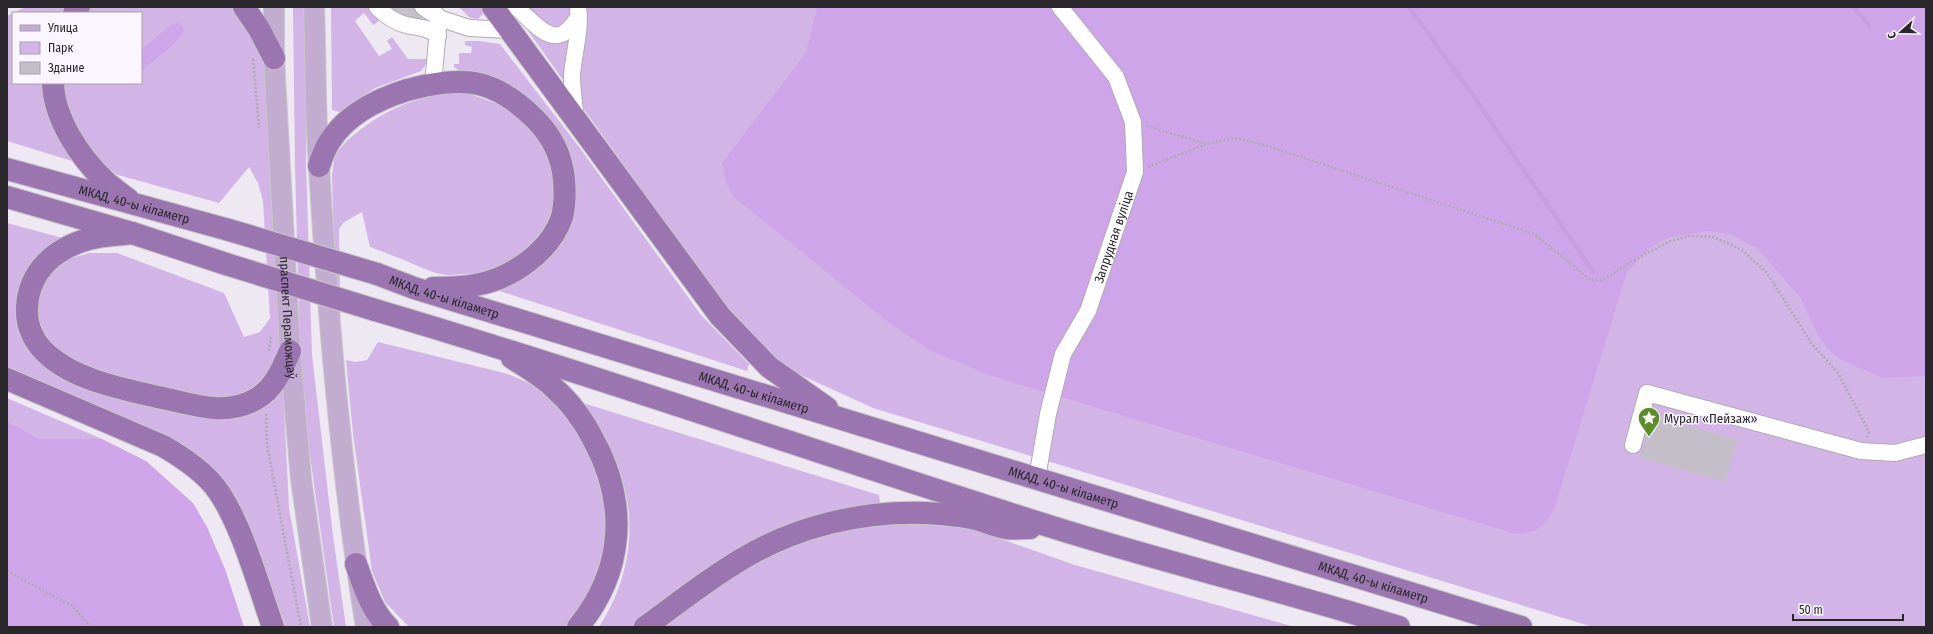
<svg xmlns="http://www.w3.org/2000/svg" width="1933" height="634" viewBox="0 0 1933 634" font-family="'Fira Sans Condensed',sans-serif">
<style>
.green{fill:#d2b4e6}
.forest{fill:#cea5e8}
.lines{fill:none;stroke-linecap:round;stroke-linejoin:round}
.stream{stroke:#c79ee0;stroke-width:4.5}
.building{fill:#c4bec8}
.minor-tunnel{stroke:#c7c1ca;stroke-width:16;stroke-dasharray:16 8;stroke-linecap:butt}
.minor-casing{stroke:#b0abb4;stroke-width:18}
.major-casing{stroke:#c8c7c8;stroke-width:22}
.highway-casing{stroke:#c8c7c8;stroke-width:24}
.path{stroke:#aea9b2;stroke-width:2.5;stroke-dasharray:2 2;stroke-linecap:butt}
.minor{stroke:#fff;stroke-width:16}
.major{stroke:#c2acd0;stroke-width:20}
.highway{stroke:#9a75b0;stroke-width:22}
.highway-bridge-casing{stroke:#c8c7c8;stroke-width:24;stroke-linecap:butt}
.highway-bridge{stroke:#9a75b0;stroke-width:22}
.labels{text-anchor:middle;stroke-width:3;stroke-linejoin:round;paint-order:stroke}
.street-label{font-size:13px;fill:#2a272b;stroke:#faf5fe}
.poi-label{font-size:13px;fill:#2a272b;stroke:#faf5fe;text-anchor:start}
</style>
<rect width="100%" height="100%" fill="#eee8f2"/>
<!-- green -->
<g class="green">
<path d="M25,7H68L63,13H13V83H42C40,108 69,143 82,164L7,141V16Z"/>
<polygon points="87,7 234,7 262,48 268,77 281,321 280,356 265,381 239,398 195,398 65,361 44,344 35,303 39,284 52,268 68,259 90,253 117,253 224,293 244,337 260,332 270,318 263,201 258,183 249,167 219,203 118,175 100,164 81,143 58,83 141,83 141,13 82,13"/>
<polygon points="293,7 307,7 306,164 312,355 333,536 346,627 334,627 310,456 300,356 295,165"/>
<polygon points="331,7 371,7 379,21 373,25 364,13 355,21 379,56 392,49 387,41 392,37 408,59 430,59 421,71 375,88 340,112 332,110"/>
<polygon points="459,7 482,7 485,12 478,19 470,18"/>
<polygon points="511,7 1926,7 1926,627 1593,627 873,408 790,370 738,325"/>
<polygon points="465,41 479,41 500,44 579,147 701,315 749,364 747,371 490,288 552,248 558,136 454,67 454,64 459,64 459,53 471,53 472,47 465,45"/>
<path d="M463,92C482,98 514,108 528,123C545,143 561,181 553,207C541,246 505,272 465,274C458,274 448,276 441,274C433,273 426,269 418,266C402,259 386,253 370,247L362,212L344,222L339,229L341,359L337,358L332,175C333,170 333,163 335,157C338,148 348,140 355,134C388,107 420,95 463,92Z"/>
<polygon points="7,223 70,240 19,323 23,341 35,357 188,413 283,387 289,508 310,627 286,627 261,563 222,481 7,369"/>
<polygon points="378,342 508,374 538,387 556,402 602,466 613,551 574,627 409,627 385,602 372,571 353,434 346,360 355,362 367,360"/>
<polygon points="7,398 102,439 40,439 7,421"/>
<path d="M583,403L879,495L880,502L666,601L632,627H599C631,578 639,519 617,464C609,442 595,423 583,403Z"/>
<path d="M886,521L974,524L978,531L1075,565L1295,627H664C696,603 728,576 764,558C801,539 845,529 886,521Z"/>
</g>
<!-- forest -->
<g class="forest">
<path d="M817,7H1926V376L1883,378L1841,360L1827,348L1818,335L1800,297L1757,248L1730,234L1708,231L1670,237L1651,247L1627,272L1554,510C1542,528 1538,532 1516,534L989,375L931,351L892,325L735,198C727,187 724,177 722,163L806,53Z"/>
<polygon points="177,23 183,27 184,31 173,45 141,71 141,50 171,25"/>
<polygon points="7,421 40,439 102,439 146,461 193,503 207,527 225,569 244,627 7,627"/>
</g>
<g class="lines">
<!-- stream -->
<g class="stream">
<polyline points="1409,7 1477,101 1593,272"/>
<polyline points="1854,7 1869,26"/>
</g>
</g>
<!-- building -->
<g class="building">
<polygon points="389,7 413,7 423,19 401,20"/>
<polygon points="1652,416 1737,440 1725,482 1640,458"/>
</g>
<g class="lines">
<!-- minor-tunnel -->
<polyline class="minor-tunnel" points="392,10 415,9"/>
<!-- minor casing -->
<g class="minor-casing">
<g id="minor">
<path d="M377,7C386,16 394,22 406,25C422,29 423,25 438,36"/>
<polyline points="423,7 439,18 469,28 510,30"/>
<path d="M516,7C539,27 557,55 579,15"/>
<polyline points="432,10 439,18 433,84"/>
<path d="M576,118C574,104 572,90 572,75C574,50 581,33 578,7"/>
<polyline points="1633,445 1647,393 1861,451 1895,453 1926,445"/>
<path id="s1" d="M1037,478L1048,414L1063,354L1088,311L1135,172L1133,122L1116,77L1060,7"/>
</g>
</g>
<!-- major casing -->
<g class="major-casing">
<g id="major">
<path id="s2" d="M274,7V58L290,351L301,479L322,627"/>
<path d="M314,7C316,60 315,114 319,167C328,321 341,475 366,627"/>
</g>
</g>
<!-- highway casing -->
<g class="highway-casing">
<g id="highway">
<polyline points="244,7 259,29 274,58"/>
<polyline points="493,7 720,316 769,367 827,408"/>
<polyline points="74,13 79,7"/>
<path d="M53,83C54,118 79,156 104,180C111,187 120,193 128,199"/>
<path d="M319,166C322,157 325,148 330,141C347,114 378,99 407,90C428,84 458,79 479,84C500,89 520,104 535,119C552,136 562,156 564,180C565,192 565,205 562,217C550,252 511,279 475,285C461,288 447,288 433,288"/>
<path id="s3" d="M7,169L229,230"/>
<polyline points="7,197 132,233 226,264"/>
<path d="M132,233C118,235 103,235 89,239C55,248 29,271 27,307C26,326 34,343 48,355C78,382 129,390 167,399C182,402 199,407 214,408C228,409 244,406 256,399C274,389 282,369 290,351"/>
<path id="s4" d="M377,274L414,288L1521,627"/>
<path d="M375,310C602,377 826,456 1052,527C1167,563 1284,591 1399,627"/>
<path d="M512,358C526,367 542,376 554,388C570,402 584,421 594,441C628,504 624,571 578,627"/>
<path d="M7,379L163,446C180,456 196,466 210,481C238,510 259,588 273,627"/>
<path d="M356,564C364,586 371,610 388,627"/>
<path d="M645,627C677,604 708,579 742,559C797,526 861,511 925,513C942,514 960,515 976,519C986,522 996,526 1006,528C1013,529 1022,528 1030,528"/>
</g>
</g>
<!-- path -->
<g class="path">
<polyline points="253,59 259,128"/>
<polyline points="1147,126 1206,144"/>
<polyline points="1148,167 1207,144 1235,138 1271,147 1534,234 1591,280 1603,280 1627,264 1670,241 1689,236 1714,237 1742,250 1767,273 1812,344 1838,373 1869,432 1867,437"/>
<polyline points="269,351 271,336"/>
<polyline points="266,414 267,445 301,627"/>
<polyline points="7,571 72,606 91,627"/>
</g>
<!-- minor -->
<use href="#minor" class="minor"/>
<!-- major -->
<use href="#major" class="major"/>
<!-- highway -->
<use href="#highway" class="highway"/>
<!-- highway-bridge casing -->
<g class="highway-bridge-casing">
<g id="highway-bridge">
<polyline points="229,230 377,274"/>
<polyline points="226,264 375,310"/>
</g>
</g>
<!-- highway-bridge -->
<use href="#highway-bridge" class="highway-bridge"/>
</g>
<!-- icons -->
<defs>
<g id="sight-pin" transform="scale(1.15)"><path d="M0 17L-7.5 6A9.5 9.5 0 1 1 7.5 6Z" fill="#5b8e26" stroke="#faf5fe"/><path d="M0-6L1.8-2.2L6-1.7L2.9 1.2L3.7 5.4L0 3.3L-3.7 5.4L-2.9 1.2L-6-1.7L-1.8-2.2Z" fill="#fff"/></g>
</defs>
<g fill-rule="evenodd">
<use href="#sight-pin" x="1649" y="418"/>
</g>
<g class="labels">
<!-- street labels -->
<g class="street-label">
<text dy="5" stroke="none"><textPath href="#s3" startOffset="132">МКАД, 40-ы кіламетр</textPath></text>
<text dy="5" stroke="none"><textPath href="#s1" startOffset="255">Запрудная вуліца</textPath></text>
<text dy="5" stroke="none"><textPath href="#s4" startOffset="71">МКАД, 40-ы кіламетр</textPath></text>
<text dy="5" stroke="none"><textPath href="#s2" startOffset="311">праспект Пераможцаў</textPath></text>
<text dy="5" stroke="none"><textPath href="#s4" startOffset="395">МКАД, 40-ы кіламетр</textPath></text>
<text dy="5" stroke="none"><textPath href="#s4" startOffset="719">МКАД, 40-ы кіламетр</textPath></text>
<text dy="5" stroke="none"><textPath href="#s4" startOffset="1043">МКАД, 40-ы кіламетр</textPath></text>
</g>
<!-- poi labels -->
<g class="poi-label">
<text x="1664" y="423">Мурал «Пейзаж»</text>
</g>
</g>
<!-- border -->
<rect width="1933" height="634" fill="none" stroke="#2a272b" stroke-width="16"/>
<!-- legend -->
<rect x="12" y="12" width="130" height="72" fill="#faf5fe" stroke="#a7a3aa"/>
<rect x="20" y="25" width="20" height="6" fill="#c2acd0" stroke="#a7a3aa"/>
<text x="48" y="32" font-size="12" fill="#2a272b">Улица</text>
<rect x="20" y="42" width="20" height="12" fill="#d2b4e6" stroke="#a7a3aa"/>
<text x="48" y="52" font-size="12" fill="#2a272b">Парк</text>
<rect x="20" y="62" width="20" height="12" fill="#c4bec8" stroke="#a7a3aa"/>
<text x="48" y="72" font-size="12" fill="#2a272b">Здание</text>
<!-- north arrow -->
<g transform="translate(1901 32) rotate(249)" stroke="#faf5fe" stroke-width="3" paint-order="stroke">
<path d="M0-3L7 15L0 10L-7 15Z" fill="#2a272b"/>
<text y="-6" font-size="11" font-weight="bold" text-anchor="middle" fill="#2a272b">С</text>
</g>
<!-- scale -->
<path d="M1793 614v6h110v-6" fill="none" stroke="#2a272b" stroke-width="2"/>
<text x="1799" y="614" font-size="12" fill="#2a272b" stroke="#faf5fe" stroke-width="3" paint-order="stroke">50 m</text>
</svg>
